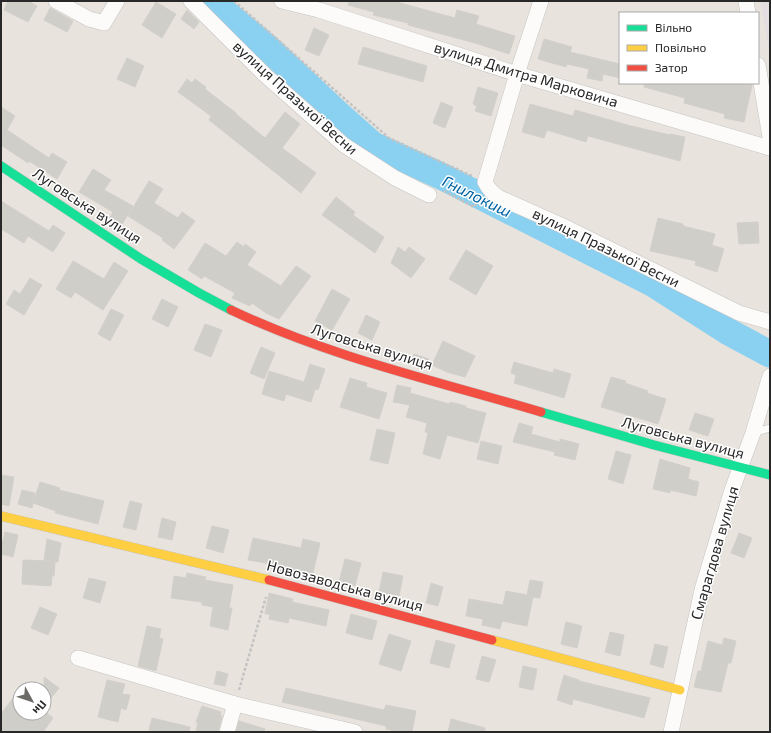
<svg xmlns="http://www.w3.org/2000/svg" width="771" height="733" viewBox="0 0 771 733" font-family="'Exo 2',sans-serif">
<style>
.industrial{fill:#e2dee1}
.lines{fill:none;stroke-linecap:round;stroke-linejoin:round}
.river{stroke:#8ad0f0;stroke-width:27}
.building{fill:#d0cec9;stroke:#d3cfc9}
.lane-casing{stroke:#c5c3c3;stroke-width:8}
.street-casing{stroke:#c5c3c3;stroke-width:16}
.fast-casing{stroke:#c5c3c3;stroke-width:10}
.slow-casing{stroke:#c5c3c3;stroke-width:10}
.jam-casing{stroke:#c5c3c3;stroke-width:10}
.path{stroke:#c4c3c3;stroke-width:2.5;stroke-dasharray:3 2;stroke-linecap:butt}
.lane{stroke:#fcfbfa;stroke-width:7}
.street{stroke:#fcfbfa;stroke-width:15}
.fast{stroke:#16e098;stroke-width:9}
.slow{stroke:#ffcf43;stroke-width:9}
.jam{stroke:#f24e42;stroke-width:9}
.labels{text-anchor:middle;stroke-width:3;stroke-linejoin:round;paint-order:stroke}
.street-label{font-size:15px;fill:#282828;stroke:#fff}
.water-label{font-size:16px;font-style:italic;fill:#0263a3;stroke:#fff}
</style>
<rect width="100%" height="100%" fill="#e8e4dd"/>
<!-- industrial -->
<polygon class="industrial" points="760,1 770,1 770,54"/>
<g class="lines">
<!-- river -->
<polyline class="river" points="211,1 269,49 337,113 373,145 441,176 652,283 727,331 770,354"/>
</g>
<!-- building -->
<g class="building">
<polygon points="8,1 28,1 37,6 28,22 4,10"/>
<polygon points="349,1 393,1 455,18 457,10 479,16 476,24 515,36 509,54 475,43 408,25 408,23 373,15 374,12 348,5"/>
<polygon points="156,2 176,14 162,38 142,25"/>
<polygon points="50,8 73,21 67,32 44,20"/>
<polygon points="187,10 199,22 194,29 181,19"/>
<polygon points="314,28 329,35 319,56 305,50"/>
<polygon points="544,39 572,47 570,52 620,64 620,78 603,74 602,81 587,78 589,69 567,64 566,67 538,59"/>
<polygon points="363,47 427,66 423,82 358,64"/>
<polygon points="127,58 144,66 135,87 117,79"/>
<polygon points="187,79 192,83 195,79 206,87 205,89 236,113 236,114 265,138 285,112 300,124 282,148 316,173 301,193 209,120 211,116 178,92"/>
<polygon points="644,83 742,83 752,85 744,122 724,118 725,114 684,103 685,98 644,87"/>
<polygon points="478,87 498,93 491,116 475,111 477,106 473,104"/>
<polygon points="441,102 453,107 445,128 433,123"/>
<polygon points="530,104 573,116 575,110 631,126 670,135 670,134 685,137 680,161 588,136 586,142 547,130 544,138 522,132"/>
<polygon points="1,107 15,116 7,130 49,158 52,153 67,162 57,179 29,161 28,163 1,145"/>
<polygon points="93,169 111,180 104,190 133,206 120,228 108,221 113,212 79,192"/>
<polygon points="149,181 163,189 154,203 178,218 182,212 195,221 174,249 162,240 163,238 128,216"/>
<polygon points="336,197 355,212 353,215 384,237 375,253 322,215"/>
<polygon points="1,201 49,231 53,225 65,233 53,252 28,236 24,243 1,229"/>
<polygon points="658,218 683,224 683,226 715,234 712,245 724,249 717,272 695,265 696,261 650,251"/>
<polygon points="758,222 759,243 739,244 737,223"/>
<polygon points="237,242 244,247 245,244 256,252 247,265 281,286 296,266 311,276 279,319 266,313 252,303 250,306 232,298 235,293 204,276 202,279 188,270 205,243 226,256"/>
<polygon points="398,247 405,252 409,247 425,259 411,278 391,263"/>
<polygon points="466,250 493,266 476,295 449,279"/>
<polygon points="73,261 104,279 114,262 128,271 103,310 75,292 71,298 56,289"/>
<polygon points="30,278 42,285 24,315 6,304 14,290 20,294"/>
<polygon points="332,289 350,299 332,330 315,321"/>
<polygon points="162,299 178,307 168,327 152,319"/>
<polygon points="111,309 124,315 110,341 98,334"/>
<polygon points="366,315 380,322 372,340 358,333"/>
<polygon points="205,324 222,330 211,357 194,350"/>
<polygon points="443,341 475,356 465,377 447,372 432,365"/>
<polygon points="261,347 275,353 264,379 250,373"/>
<polygon points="414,354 429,359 426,366 412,362"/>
<polygon points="514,362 553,373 554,369 571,374 564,398 514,383 516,375 511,373"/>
<polygon points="310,364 325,369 318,390 315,389 311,402 286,394 284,401 262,394 269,371 304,382"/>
<polygon points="611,377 626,381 625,383 648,391 647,393 666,399 658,424 601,407"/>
<polygon points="350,378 367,383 366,387 387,393 379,419 340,407"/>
<polygon points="397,385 411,388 410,393 449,404 450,402 466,406 466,408 486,413 478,443 447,435 440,459 423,454 428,433 425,432 427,423 406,417 410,405 393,402"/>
<polygon points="695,413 714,419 708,436 689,430"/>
<polygon points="519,423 533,427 531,434 560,442 560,439 579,444 575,460 554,455 555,452 513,442"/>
<polygon points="377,429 395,433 388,464 370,460"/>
<polygon points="481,441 502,446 498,464 477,459"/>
<polygon points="616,451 631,455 623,484 608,479"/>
<polygon points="660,459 690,468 688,479 699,482 696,496 670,490 670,493 653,489"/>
<polygon points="1,475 14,477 9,506 1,504"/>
<polygon points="40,482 60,488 59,490 104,501 98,524 63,515 55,513 56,511 33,503"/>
<polygon points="22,490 35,493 32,508 18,504"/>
<polygon points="130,501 142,504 136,530 123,527"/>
<polygon points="162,518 176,522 172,540 158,537"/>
<polygon points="212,526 229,530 223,553 206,548"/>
<polygon points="5,532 18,535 13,557 1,554 1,541 3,541"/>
<polygon points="739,533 752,538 744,558 731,553"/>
<polygon points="253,538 301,548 303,539 320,543 312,577 284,570 284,572 270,568 271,564 248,560"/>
<polygon points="47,539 61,543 58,562 55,562 54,576 52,576 51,586 22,584 23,560 50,561 44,560"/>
<polygon points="345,559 361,563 355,586 339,582"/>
<polygon points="383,572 403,576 399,596 379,592"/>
<polygon points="187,573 206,577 205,580 233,585 229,608 232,608 228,630 210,626 213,607 202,605 202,602 171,598 174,576 186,578"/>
<polygon points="89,578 106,582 100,603 83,598"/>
<polygon points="530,580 543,582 540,598 533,597 527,626 502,621 500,629 482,625 483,619 466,616 469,599 503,605 506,591 527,595"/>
<polygon points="431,583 443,587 438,606 426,603"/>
<polygon points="269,593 293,599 292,602 329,610 326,626 289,618 288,623 269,619 270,614 265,614"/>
<polygon points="40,607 57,614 48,635 31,628"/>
<polygon points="351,614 377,621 372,640 346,633"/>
<polygon points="566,622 582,626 577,648 561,644"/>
<polygon points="147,626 161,629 159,638 163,639 156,671 138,666"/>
<polygon points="610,632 624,635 620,656 605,652"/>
<polygon points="389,634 411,641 401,671 379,664"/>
<polygon points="724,638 736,641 731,663 728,663 721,692 694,687 698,671 701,671 708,641 722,645"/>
<polygon points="436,640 455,645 449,668 430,663"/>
<polygon points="655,644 668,647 663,668 650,664"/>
<polygon points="482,656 496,660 489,682 476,679"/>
<polygon points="523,666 537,669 533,690 519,687"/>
<polygon points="217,671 228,674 225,686 214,684"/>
<polygon points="564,675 579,680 579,681 650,698 644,718 573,699 572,705 557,700"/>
<polygon points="44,677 59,688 44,707"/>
<polygon points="107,680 125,684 122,694 130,695 126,710 121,708 118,722 98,717"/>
<polygon points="286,688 384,710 386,705 416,711 412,732 400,732 386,729 386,726 282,702"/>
<polygon points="20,689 20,713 47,713 53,718 43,732 1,732 1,714"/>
<polygon points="202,706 221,712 220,715 222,716 218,732 203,732 196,730 198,723 196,722"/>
<polygon points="152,718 190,727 189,732 158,732 149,730"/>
<polygon points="451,719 485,728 485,732 448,732"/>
<polygon points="239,721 265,729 264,732 236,732"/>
</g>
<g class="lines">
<!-- lane casing -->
<g class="lane-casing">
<polyline id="lane" points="753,433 770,428"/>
</g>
<!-- street casing -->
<g class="street-casing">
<g id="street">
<polyline points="56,1 89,19 104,23 117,1"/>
<polyline points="191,1 265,75 344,145 395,178 429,195"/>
<polyline points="282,1 319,10 517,74 770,148"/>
<path d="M541,1L517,74L485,182C489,190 493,194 500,198L563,226L739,313L770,322"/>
<polyline points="746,1 748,13"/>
<polyline points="758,65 770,137"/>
<polyline points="78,658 235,704 355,732"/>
<polyline points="227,732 235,704"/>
<polyline points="671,732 702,590 732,490 753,433 770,376"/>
</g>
</g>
<!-- fast casing -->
<g class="fast-casing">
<g id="fast">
<polyline points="1,166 141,259 199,293 231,310"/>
<polyline points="541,412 654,445 770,475"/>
</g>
</g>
<!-- slow casing -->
<g class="slow-casing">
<g id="slow">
<polyline points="1,516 269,580"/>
<polyline points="492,640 680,690"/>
</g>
</g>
<!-- jam casing -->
<g class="jam-casing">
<g id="jam">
<path d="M231,310C330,357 437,381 541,412"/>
<polyline points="269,580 492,640"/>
</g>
</g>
<!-- path -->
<g class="path">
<polyline points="234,1 389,138 472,176"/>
<polyline points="444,191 474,207 478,199"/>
<polyline points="239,690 266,597"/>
</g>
<!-- lane -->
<use href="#lane" class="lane"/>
<!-- street -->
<use href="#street" class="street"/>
<!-- fast -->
<use href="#fast" class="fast"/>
<!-- slow -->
<use href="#slow" class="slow"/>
<!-- jam -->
<use href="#jam" class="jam"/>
</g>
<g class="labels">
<!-- street labels -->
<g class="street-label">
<text transform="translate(526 75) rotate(17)" y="5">вулиця Дмитра Марковича</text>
<text transform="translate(295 98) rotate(42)" y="5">вулиця Празької Весни</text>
<text transform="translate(87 206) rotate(33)" y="5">Луговська вулиця</text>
<text transform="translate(606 248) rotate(26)" y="5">вулиця Празької Весни</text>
<text transform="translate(372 347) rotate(17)" y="5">Луговська вулиця</text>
<text transform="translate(683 438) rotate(15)" y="5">Луговська вулиця</text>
<text transform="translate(715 553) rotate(-74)" y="5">Смарагдова вулиця</text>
<text transform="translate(345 586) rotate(15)" y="5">Новозаводська вулиця</text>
</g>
<!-- water labels -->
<g class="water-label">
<text transform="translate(477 196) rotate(26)" y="6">Гнилокиш</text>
</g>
</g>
<!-- border -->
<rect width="771" height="733" fill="none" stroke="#282828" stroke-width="4"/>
<!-- legend -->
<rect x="619" y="12" width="140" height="72" fill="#ffffff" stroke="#a9a9a9"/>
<rect x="627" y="25" width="20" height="6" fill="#16e098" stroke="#a9a9a9"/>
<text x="655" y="32" font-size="12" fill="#282828">Вільно</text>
<rect x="627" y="45" width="20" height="6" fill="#ffcf43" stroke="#a9a9a9"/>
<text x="655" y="52" font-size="12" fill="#282828">Повільно</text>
<rect x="627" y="65" width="20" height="6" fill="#f24e42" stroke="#a9a9a9"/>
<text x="655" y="72" font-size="12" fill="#282828">Затор</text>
<!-- north arrow -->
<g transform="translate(32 701) rotate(130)"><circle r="19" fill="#ffffff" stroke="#a9a9a9"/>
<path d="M0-3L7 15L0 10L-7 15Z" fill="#6b6a67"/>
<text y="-6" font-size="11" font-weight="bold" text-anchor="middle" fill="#282828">Пн</text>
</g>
</svg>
